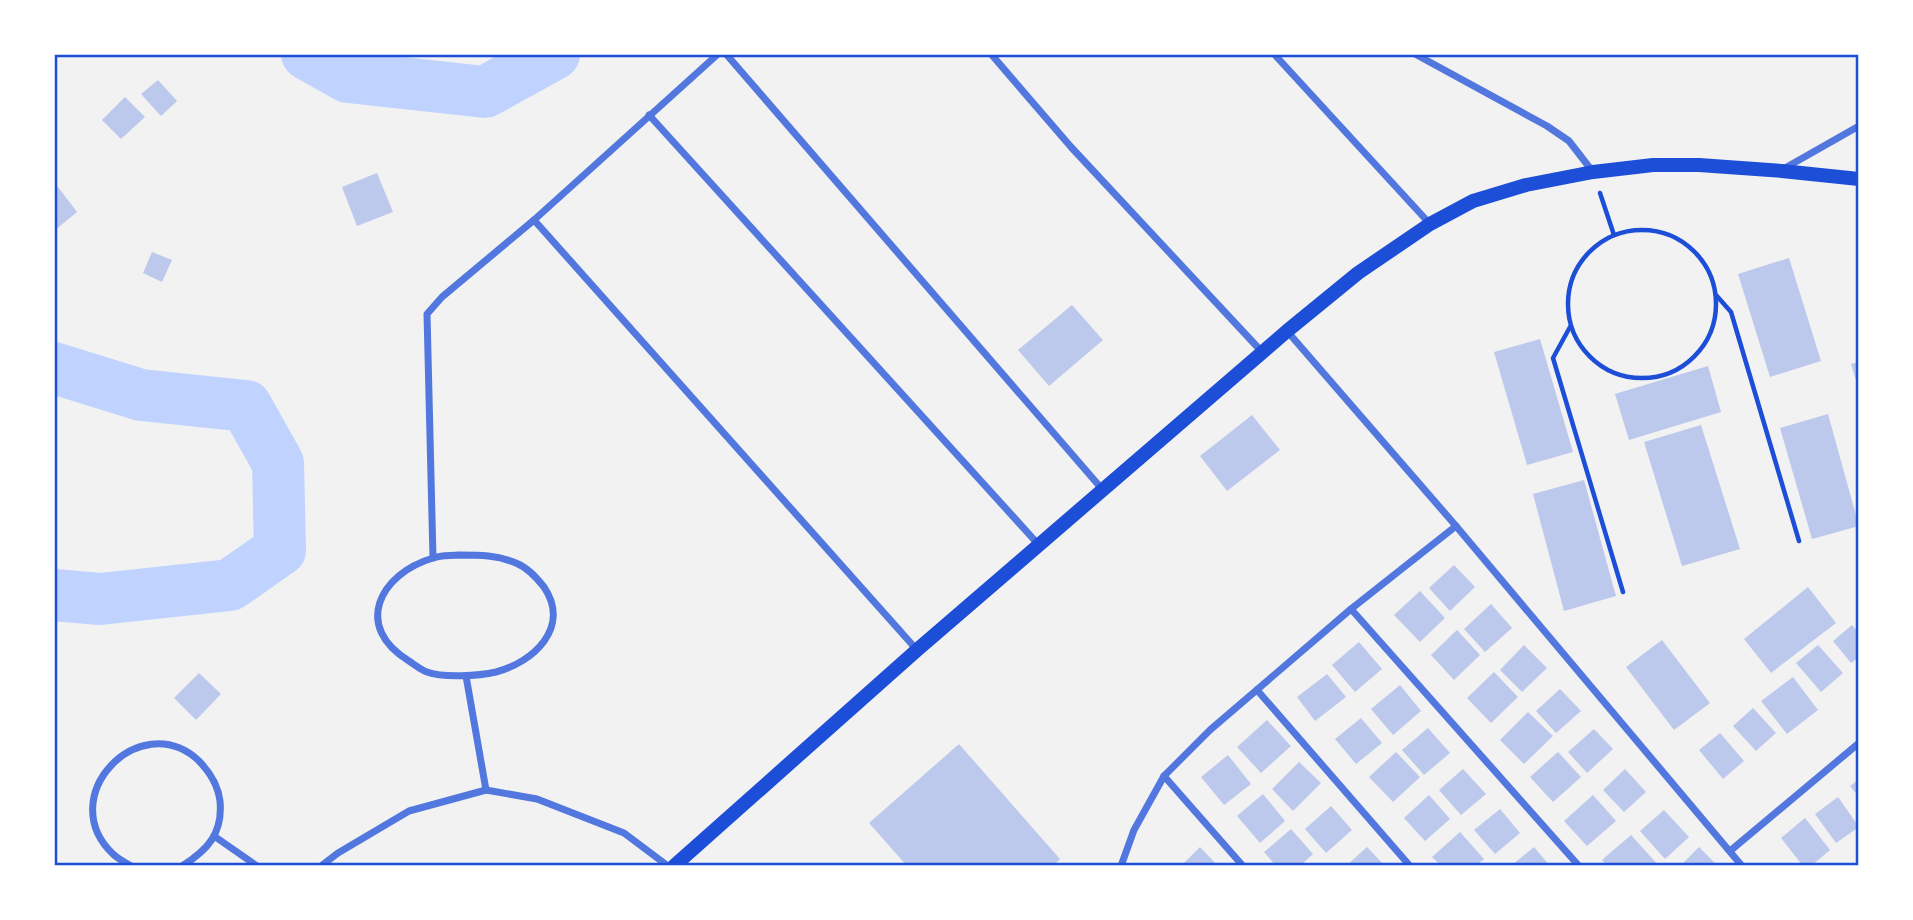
<svg xmlns="http://www.w3.org/2000/svg" width="1913" height="920" viewBox="0 0 1913 920" font-family="Lato,sans-serif">
<style>
.lines{fill:none;stroke-linecap:round;stroke-linejoin:round}
.river{stroke:#bfd3fe;stroke-width:52}
.building{fill:#bdc9ec}
.path{stroke:#1d4ed8;stroke-width:4.5}
.minor{stroke:#5277de;stroke-width:7}
.secondary{stroke:#1d4ed8;stroke-width:14}
.neatline{fill:none;stroke:#1d4ed8;stroke-width:2.5}
</style>
<rect width="100%" height="100%" fill="#f2f2f2"/>
<g class="lines">
<!-- river -->
<g class="river">
<polyline points="307,54 348,77 485,92 554,54"/>
<polyline points="54,368 141,395 246,406 278,463 280,550 230,585 100,599 54,595"/>
</g>
</g>
<!-- building -->
<g class="building">
<polygon points="158,80 177,101 161,116 141,94"/>
<polygon points="125,97 145,117 121,139 102,120"/>
<polygon points="377,173 393,212 357,226 342,187"/>
<polygon points="58,187 77,212 54,231 54,190"/>
<polygon points="152,252 172,260 162,282 143,273"/>
<polygon points="1789,258 1821,361 1770,377 1738,274"/>
<polygon points="1072,305 1103,340 1049,386 1018,350"/>
<polygon points="1540,339 1573,452 1527,465 1494,352"/>
<polygon points="1859,362 1859,387 1858,387 1851,364"/>
<polygon points="1708,366 1721,412 1629,440 1615,394"/>
<polygon points="1828,414 1859,526 1812,539 1780,428"/>
<polygon points="1252,415 1280,450 1227,491 1200,456"/>
<polygon points="1701,425 1740,549 1682,566 1644,442"/>
<polygon points="1584,480 1616,596 1564,611 1533,494"/>
<polygon points="1454,565 1475,587 1450,611 1429,588"/>
<polygon points="1808,587 1836,623 1771,673 1744,639"/>
<polygon points="1420,591 1445,618 1420,642 1394,615"/>
<polygon points="1491,604 1512,628 1485,652 1464,629"/>
<polygon points="1852,625 1859,633 1859,657 1851,663 1833,641"/>
<polygon points="1457,630 1480,655 1454,680 1431,655"/>
<polygon points="1662,640 1710,703 1674,730 1626,667"/>
<polygon points="1359,642 1382,669 1355,692 1332,665"/>
<polygon points="1524,645 1547,668 1522,692 1500,670"/>
<polygon points="1818,645 1843,673 1821,692 1796,663"/>
<polygon points="1494,672 1518,697 1491,723 1467,698"/>
<polygon points="199,673 221,694 196,720 174,698"/>
<polygon points="1327,674 1346,697 1315,721 1297,697"/>
<polygon points="1793,677 1818,710 1787,734 1761,701"/>
<polygon points="1400,685 1421,711 1393,735 1371,709"/>
<polygon points="1560,689 1581,711 1556,733 1536,711"/>
<polygon points="1753,708 1776,733 1756,751 1733,726"/>
<polygon points="1528,712 1553,736 1524,764 1500,740"/>
<polygon points="1361,718 1382,743 1356,764 1335,739"/>
<polygon points="1267,720 1291,746 1261,773 1237,747"/>
<polygon points="1428,728 1450,753 1424,775 1402,750"/>
<polygon points="1594,729 1613,749 1587,773 1568,752"/>
<polygon points="1720,733 1744,761 1723,779 1699,750"/>
<polygon points="959,744 1060,859 1053,866 907,866 869,823"/>
<polygon points="1396,752 1420,777 1393,802 1369,777"/>
<polygon points="1558,752 1581,777 1553,802 1530,777"/>
<polygon points="1228,755 1251,784 1224,805 1201,777"/>
<polygon points="1299,762 1321,783 1293,811 1272,789"/>
<polygon points="1463,769 1486,794 1461,815 1439,790"/>
<polygon points="1625,769 1646,792 1624,812 1603,790"/>
<polygon points="1859,779 1859,797 1850,786"/>
<polygon points="1263,794 1285,821 1260,843 1237,816"/>
<polygon points="1429,795 1450,819 1425,841 1404,818"/>
<polygon points="1593,795 1616,821 1587,846 1564,821"/>
<polygon points="1838,797 1859,827 1836,843 1815,814"/>
<polygon points="1331,806 1352,830 1326,853 1305,829"/>
<polygon points="1500,809 1520,833 1495,854 1474,830"/>
<polygon points="1664,810 1689,837 1665,859 1640,831"/>
<polygon points="1805,818 1830,850 1811,866 1803,866 1781,838"/>
<polygon points="1291,829 1313,854 1300,866 1276,866 1264,852"/>
<polygon points="1460,832 1484,859 1476,866 1441,866 1432,857"/>
<polygon points="1631,835 1659,866 1607,866 1602,860"/>
<polygon points="1200,847 1218,866 1181,866"/>
<polygon points="1367,847 1385,866 1346,866"/>
<polygon points="1534,847 1550,866 1511,866"/>
<polygon points="1699,847 1718,866 1680,866"/>
</g>
<g class="lines">
<!-- path -->
<g class="path">
<polyline points="1600,193 1614,235"/>
<circle cx="1642" cy="304" r="74"/>
<polyline points="1716,295 1731,312 1799,541"/>
<polyline points="1570,327 1553,358 1623,592"/>
</g>
<!-- minor -->
<g class="minor">
<polyline points="726,54 1102,489"/>
<polyline points="991,54 1071,147 1263,353"/>
<polyline points="1274,54 1430,224"/>
<polyline points="1415,54 1547,126 1569,141 1593,172"/>
<polyline points="649,115 1038,544"/>
<polyline points="1785,168 1859,126"/>
<polyline points="534,220 917,650"/>
<polyline points="1287,331 1456,526 1742,866"/>
<path d="M459,555C480,555 497,555 516,563C528,568 536,577 544,587C571,627 534,662 496,672C479,676 443,678 427,672C421,670 415,665 409,661C353,627 379,574 433,558C441,555 451,556 459,555Z"/>
<polyline points="433,558 427,314 442,297 534,220 718,54"/>
<polyline points="1351,609 1579,866"/>
<polyline points="466,676 486,790"/>
<polyline points="1257,690 1410,866"/>
<polyline points="1164,776 1243,866"/>
<polyline points="214,836 257,866"/>
<polyline points="1730,851 1859,743"/>
<path d="M131,866C125,862 118,859 113,854C53,797 139,707 198,760C210,772 218,785 220,801C223,833 208,850 182,866"/>
<polyline points="321,866 338,853 409,811 486,790 537,799 624,833 668,866"/>
<polyline points="1121,866 1134,830 1164,776 1210,730 1351,609 1456,526"/>
</g>
<!-- secondary -->
<polyline class="secondary" points="674,866 917,650 1287,331 1358,273 1430,224 1473,201 1526,185 1593,172 1653,165 1699,165 1782,171 1859,179"/>
</g>
<!-- border -->
<rect width="1913" height="920" fill="none" stroke="#ffffff" stroke-width="112"/>
<rect x="56" y="56" width="1801" height="808" class="neatline"/>
</svg>
